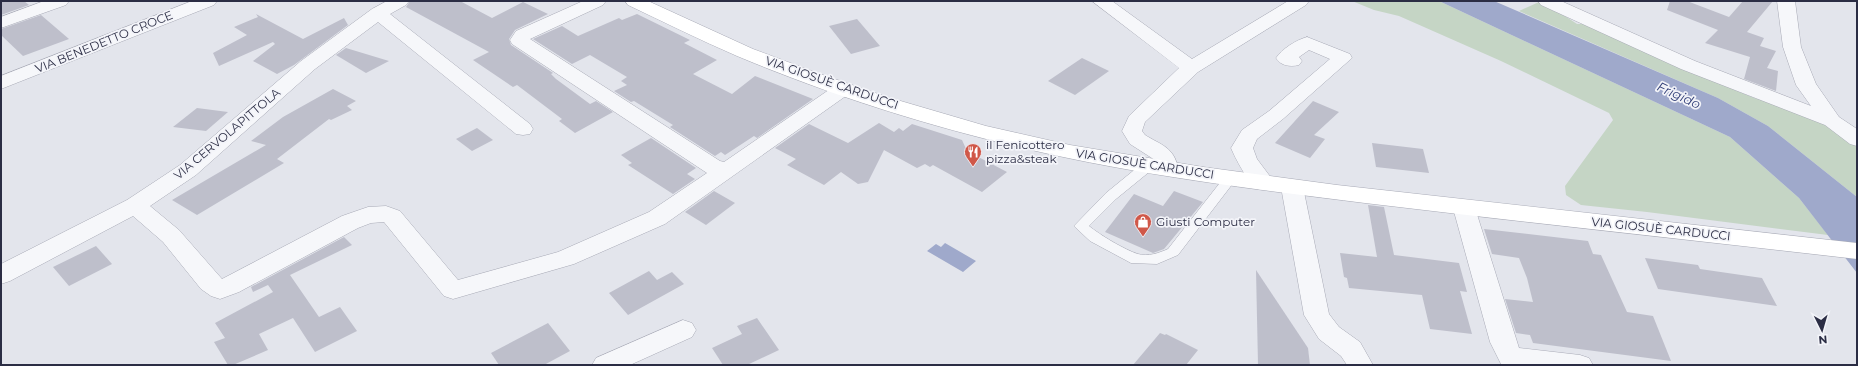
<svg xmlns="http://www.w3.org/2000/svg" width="1858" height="366" viewBox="0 0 1858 366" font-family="Montserrat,sans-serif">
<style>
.green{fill:#c5d5c5}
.water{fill:#9fa9cb}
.building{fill:#bebfcb}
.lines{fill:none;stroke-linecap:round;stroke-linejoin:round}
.service-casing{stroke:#a8aab6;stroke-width:1}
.minor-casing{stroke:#a8aab6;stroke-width:1}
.tertiary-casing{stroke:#a8aab6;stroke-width:1}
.secondary-casing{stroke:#a8aab6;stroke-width:1}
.service{fill:#f6f7fa;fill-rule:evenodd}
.minor{fill:#f6f7fa;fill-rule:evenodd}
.tertiary{fill:#f6f7fa;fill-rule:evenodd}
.secondary{fill:#fff;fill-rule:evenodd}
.labels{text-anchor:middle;stroke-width:3.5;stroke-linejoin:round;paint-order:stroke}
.street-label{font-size:12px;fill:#2b2d44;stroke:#f3f4f9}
.poi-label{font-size:12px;fill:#2b2d44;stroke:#f3f4f9;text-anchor:start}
.water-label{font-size:13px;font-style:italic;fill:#344179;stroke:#f3f4f9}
</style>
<rect width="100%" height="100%" fill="#e3e5ec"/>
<!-- green -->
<g class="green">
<polygon points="1352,1 1439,1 1730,137 1799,198 1828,235 1647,212 1581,205 1566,195 1565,186 1613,120 1609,113 1501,61 1399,16 1374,10"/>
<polygon points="1539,2 1550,6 1577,24 1587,24 1736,88 1735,90 1757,99 1760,97 1829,126 1857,146 1857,197 1768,126 1718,98 1519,11"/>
</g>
<!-- water -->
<g class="water">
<polygon points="1439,1 1494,1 1718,98 1768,126 1857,197 1857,273 1799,198 1730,137"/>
<polygon points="945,243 976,261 963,272 927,251 936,244 941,247"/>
</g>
<!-- building -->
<g class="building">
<polygon points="1,1 24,1 29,5 1,15"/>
<polygon points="410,1 460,1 492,18 523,2 548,14 515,30 509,39 511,45 553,73 551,74 556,79 590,104 596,101 613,112 575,133 559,121 562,119 517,85 513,87 473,60 489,52 406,7"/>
<polygon points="1670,1 1687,1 1729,17 1743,1 1773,1 1747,32 1764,38 1760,46 1776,51 1767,68 1778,71 1776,91 1744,79 1750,57 1705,43 1718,30 1667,10"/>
<polygon points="256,14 303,39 344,18 348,25 294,65 277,74 253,61 275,44 273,42 219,66 213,53 247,35 234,27 258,17"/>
<polygon points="637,14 690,40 684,43 717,60 693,74 732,94 755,76 813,99 757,138 754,136 725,155 721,152 715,156 670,127 673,125 634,101 631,102 614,91 627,85 621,81 627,77 590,55 572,64 533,39 562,26 578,36 619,18 622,20"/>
<polygon points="41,15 69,39 23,56 1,35 1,29"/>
<polygon points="857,19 880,46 851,54 829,26"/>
<polygon points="346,48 389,61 366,73 336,55"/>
<polygon points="1082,58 1109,71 1075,95 1048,81"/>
<polygon points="333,89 356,101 347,106 352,110 331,120 329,119 277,159 284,163 197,215 172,200 266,145 251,141 283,117"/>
<polygon points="1313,101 1339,112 1314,135 1325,139 1310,158 1275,143"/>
<polygon points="197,108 228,112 206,131 173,127"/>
<polygon points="879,123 894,132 899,128 903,131 912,124 962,140 967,151 1007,172 982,192 933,165 930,167 925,164 917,168 884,150 868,182 858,184 841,172 824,185 787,165 796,159 775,148 809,124 848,143"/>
<polygon points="477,128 493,140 472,151 456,139"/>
<polygon points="651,138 696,168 687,174 695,179 673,194 628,165 632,163 621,155"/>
<polygon points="1372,143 1423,149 1429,173 1376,167"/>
<polygon points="714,191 735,203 706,225 685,212"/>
<polygon points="1174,191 1203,202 1164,249 1153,253 1105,232 1134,194 1163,206"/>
<polygon points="1368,205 1384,207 1394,255 1459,263 1467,292 1460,291 1472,334 1430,329 1422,295 1349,288 1347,278 1344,277 1340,253 1377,257"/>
<polygon points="1484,229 1588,241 1593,254 1601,255 1627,312 1653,316 1671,361 1533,343 1530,335 1516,333 1505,299 1533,302 1527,278 1519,258 1492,254"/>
<polygon points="344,237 352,245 290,275 319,317 340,307 357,331 315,352 293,318 259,334 268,350 233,365 228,365 214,342 225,338 215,323 273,292 268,285 253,292 251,287"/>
<polygon points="96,246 112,264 69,286 53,267"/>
<polygon points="1645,258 1698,265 1700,269 1762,278 1777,306 1658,289"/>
<polygon points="1256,270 1308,348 1310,365 1258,365"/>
<polygon points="649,271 657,280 672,272 684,284 628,315 609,293"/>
<polygon points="757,318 779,350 747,365 723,365 712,348 742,334 737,326"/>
<polygon points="548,323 570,351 544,365 499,365 491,353"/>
<polygon points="1160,333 1165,335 1166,334 1198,350 1186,365 1133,365"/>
</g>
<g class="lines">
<!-- service casing -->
<g class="service-casing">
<path id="service" d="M1149,161L1154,162L1155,165L1154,168L1116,199L1089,226C1100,235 1125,250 1138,254C1148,257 1159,253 1168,249L1226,175H1236L1237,178L1178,255L1157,264L1131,263L1090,241L1074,226L1106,193L1144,162Z"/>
</g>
<!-- minor casing -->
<g class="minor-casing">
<g id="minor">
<polygon points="44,1 69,1 66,5 1,28 1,17"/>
<polygon points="387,1 409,1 406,5 390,14 530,124 533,129 530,134 523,135 516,134 378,22 315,69 196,175 150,206 179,230 222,279 342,216 368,207 386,206 400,211 458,280 558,252 649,212 707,173 512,44 510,40 516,31 583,1 606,1 603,5 530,39 720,161 724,162 836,85 843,83 850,85 853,89 850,93 665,224 574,264 453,299 444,296 384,222 371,223 358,228 239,292 220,299 211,296 201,289 163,242 133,216 10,281 1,284 1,264 127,200 180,165 301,61 372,9"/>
<path d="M1092,1H1112L1192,59L1288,1H1309L1306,5L1198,72L1145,122L1142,131L1145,135C1161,145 1174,147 1178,168L1175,173L1167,175L1159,173L1155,160L1130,144L1122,131L1129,116L1179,68Z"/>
<polygon points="1538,1 1561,1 1695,61 1811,106 1796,85 1783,47 1777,1 1795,1 1801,47 1816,84 1839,117 1857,129 1857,146 1850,144 1825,125 1681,69 1541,5"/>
<path d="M1307,37L1350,54L1352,58L1283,119L1257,139L1253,148L1257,159L1275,183L1272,188C1267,189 1261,191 1256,188C1248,182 1235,158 1231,148L1242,130L1269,111L1330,59L1309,50L1299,57L1302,61L1299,65C1290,67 1281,66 1276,58C1282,49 1296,40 1307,37Z"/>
<polygon points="1292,180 1300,182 1303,187 1329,314 1339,327 1360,342 1373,365 1347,365 1341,356 1319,339 1304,315 1281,187 1284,182"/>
<polygon points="1464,200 1472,203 1475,208 1519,348 1580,355 1589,358 1593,365 1501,364 1490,342 1453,208 1456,203"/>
<polygon points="683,320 692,323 696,330 692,337 630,365 592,365 596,358"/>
</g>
</g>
<!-- tertiary casing -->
<g class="tertiary-casing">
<polygon id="tertiary" points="192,1 217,1 214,5 1,89 1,76"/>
</g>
<!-- secondary casing -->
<g class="secondary-casing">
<path id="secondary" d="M625,1H648L753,49L820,74L887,97L986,126L1070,145L1203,167L1337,185L1857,243V259C1693,240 1529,223 1365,203C1252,189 1138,175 1027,149C928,126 830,95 737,56C700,40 664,22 628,5Z"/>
</g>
<!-- service -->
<use href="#service" class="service"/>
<!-- minor -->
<use href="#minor" class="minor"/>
<!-- tertiary -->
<use href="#tertiary" class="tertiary"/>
<!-- secondary -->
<use href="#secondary" class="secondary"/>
</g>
<!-- icons -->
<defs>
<g id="restaurant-pin" transform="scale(0.9)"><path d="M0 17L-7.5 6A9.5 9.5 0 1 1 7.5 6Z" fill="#d05849" stroke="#f3f4f9"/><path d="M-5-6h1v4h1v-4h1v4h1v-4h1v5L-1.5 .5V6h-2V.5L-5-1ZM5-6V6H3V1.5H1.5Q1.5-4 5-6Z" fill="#fff"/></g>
<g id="shop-pin" transform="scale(0.9)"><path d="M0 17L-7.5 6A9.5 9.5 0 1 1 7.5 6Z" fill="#d05849" stroke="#f3f4f9"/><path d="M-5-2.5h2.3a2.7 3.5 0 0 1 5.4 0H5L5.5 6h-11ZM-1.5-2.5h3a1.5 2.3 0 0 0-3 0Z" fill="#fff"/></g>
</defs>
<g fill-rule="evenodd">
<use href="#restaurant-pin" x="973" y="152"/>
<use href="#shop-pin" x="1143" y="222"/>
</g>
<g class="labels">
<!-- street labels -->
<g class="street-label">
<text transform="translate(104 42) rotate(-22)" y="4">VIA BENEDETTO CROCE</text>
<text transform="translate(832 83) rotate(19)" y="4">VIA GIOSUÈ CARDUCCI</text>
<text transform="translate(227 134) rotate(-40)" y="4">VIA CERVOLAPITTOLA</text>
<text transform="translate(1145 164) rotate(9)" y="4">VIA GIOSUÈ CARDUCCI</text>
<text transform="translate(1661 229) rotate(6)" y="4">VIA GIOSUÈ CARDUCCI</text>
</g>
<!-- poi labels -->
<g class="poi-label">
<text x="986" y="149">il Fenicottero<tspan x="986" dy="14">pizza&amp;steak</tspan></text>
<text x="1156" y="226">Giusti Computer</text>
</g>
<!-- water labels -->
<g class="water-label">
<text transform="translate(1679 95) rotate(25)" y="5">Frigido</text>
</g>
</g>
<!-- border -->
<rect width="1858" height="366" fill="none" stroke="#2b2d44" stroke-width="4"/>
<!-- north arrow -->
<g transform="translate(1822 330) rotate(175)" stroke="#f3f4f9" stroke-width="3" paint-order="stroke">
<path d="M0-3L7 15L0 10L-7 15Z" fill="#2b2d44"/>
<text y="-6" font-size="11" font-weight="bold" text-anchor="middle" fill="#2b2d44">N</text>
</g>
</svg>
